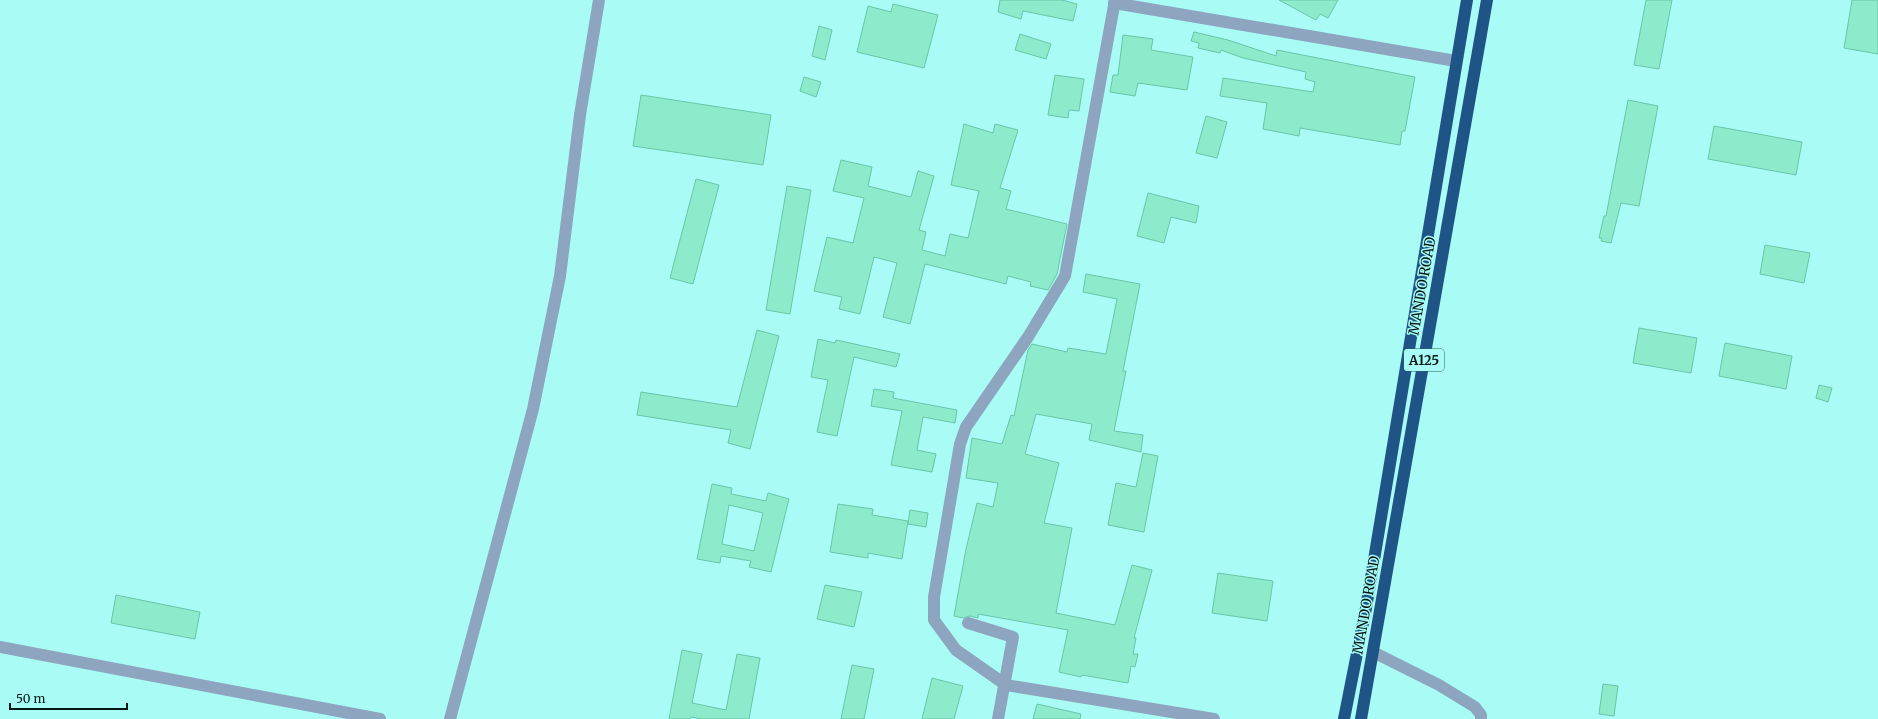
<svg xmlns="http://www.w3.org/2000/svg" width="1878" height="719" viewBox="0 0 1878 719" font-family="Merriweather,serif">
<style>
.building{fill:#8debcb;stroke:#68c6a8;fill-rule:evenodd}
.lines{fill:none;stroke-linecap:round;stroke-linejoin:round}
.minor{stroke:#8da5be;stroke-width:12}
.highway{stroke:#1f5487;stroke-width:12}
.labels{text-anchor:middle;stroke-width:3;stroke-linejoin:round;paint-order:stroke}
.shield{fill:#a9fcf6;stroke:#345c5a;stroke-width:1}
.shield-label{font-size:13px;font-weight:bold;fill:#021817}
.street-label{font-size:14px;fill:#021817;stroke:#a9fcf6}
</style>
<rect width="100%" height="100%" fill="#a9fcf6"/>
<!-- building -->
<g class="building">
<polygon points="1000,0 1062,0 1077,4 1073,21 1023,11 1021,19 998,12"/>
<polygon points="1279,0 1338,0 1328,18 1320,14 1316,20"/>
<polygon points="1646,0 1672,0 1659,69 1634,65"/>
<polygon points="1852,0 1878,0 1878,54 1844,48"/>
<polygon points="893,4 938,15 924,68 857,52 868,6 891,12"/>
<polygon points="819,26 832,30 825,60 812,56"/>
<polygon points="1194,32 1228,40 1276,56 1277,50 1415,77 1405,131 1402,131 1400,145 1300,128 1299,136 1263,129 1267,103 1220,96 1223,78 1313,92 1315,82 1305,79 1306,72 1243,58 1221,50 1220,53 1198,48 1199,43 1191,41"/>
<polygon points="1020,34 1051,44 1046,59 1015,50"/>
<polygon points="1123,35 1153,39 1151,50 1193,57 1187,90 1138,83 1135,96 1110,92 1113,75 1118,75"/>
<polygon points="1055,75 1084,79 1079,111 1069,110 1068,118 1048,115"/>
<polygon points="804,77 821,82 816,97 800,91"/>
<polygon points="641,95 771,115 763,165 633,146"/>
<polygon points="1628,100 1658,106 1639,206 1621,203 1611,243 1601,241 1602,238 1599,238 1604,216 1606,216"/>
<polygon points="1206,116 1227,122 1217,158 1196,153"/>
<polygon points="964,124 993,133 995,124 1018,130 1000,188 1011,191 1006,209 1067,224 1057,274 1048,290 1030,286 1031,282 1008,276 1006,284 925,264 910,324 883,317 897,263 874,257 860,314 839,309 842,297 814,291 827,237 853,243 864,198 833,191 841,160 872,167 868,186 911,197 918,171 934,176 919,230 926,232 922,250 945,256 950,234 968,238 979,191 951,185"/>
<polygon points="1714,126 1802,142 1796,175 1708,159"/>
<polygon points="696,179 719,185 693,284 670,278"/>
<polygon points="787,186 811,190 790,314 766,310"/>
<polygon points="1148,193 1199,206 1196,223 1171,217 1164,243 1137,236"/>
<polygon points="1765,245 1810,253 1804,283 1760,274"/>
<polygon points="1086,274 1140,284 1123,371 1126,371 1114,431 1143,435 1141,452 1089,440 1092,424 1036,414 1025,454 1059,463 1044,523 1072,528 1056,613 1115,625 1132,565 1152,570 1134,638 1136,638 1133,654 1138,654 1135,667 1131,666 1128,683 1082,675 1081,677 1059,672 1068,630 978,614 978,618 970,616 963,618 954,616 966,549 977,503 993,507 998,483 966,478 972,438 1002,444 1011,415 1014,416 1028,350 1032,344 1067,352 1068,348 1106,354 1117,299 1083,292"/>
<polygon points="1639,328 1697,338 1691,373 1633,363"/>
<polygon points="757,330 779,336 750,449 728,443 731,430 637,415 641,392 737,407"/>
<polygon points="818,339 835,343 836,340 900,354 896,367 854,357 837,436 817,432 828,380 811,377"/>
<polygon points="1725,343 1792,356 1786,389 1719,376"/>
<polygon points="1819,385 1832,388 1828,402 1816,398"/>
<polygon points="874,389 894,392 893,398 957,410 955,423 923,417 917,450 936,454 932,472 891,465 902,411 871,406"/>
<polygon points="1143,453 1158,456 1144,532 1108,525 1116,483 1136,487"/>
<path d="M712,484L732,488L731,494L766,501L768,493L789,499L771,572L749,567L751,561L721,556L720,563L697,559ZM729,505L763,513L754,551L722,544Z"/>
<polygon points="838,504 873,509 872,515 908,521 902,559 868,553 868,558 830,552"/>
<polygon points="910,510 928,513 926,527 908,524"/>
<polygon points="1218,573 1273,581 1267,621 1212,613"/>
<polygon points="825,585 862,592 854,627 817,619"/>
<polygon points="116,595 200,612 195,639 111,623"/>
<polygon points="682,650 702,654 692,703 726,710 737,654 760,658 749,719 702,719 691,717 690,719 669,719"/>
<polygon points="852,665 874,669 864,719 841,719"/>
<polygon points="932,678 963,686 954,719 922,719"/>
<polygon points="1603,684 1618,686 1614,716 1599,714"/>
<polygon points="1037,704 1081,714 1080,719 1033,719"/>
</g>
<g class="lines">
<!-- minor -->
<g class="minor">
<polyline points="1115,0 1065,276 1028,337 966,427 960,444 934,597 934,620 956,650 1006,685 1214,719"/>
<polyline points="1114,3 1456,61"/>
<polyline points="968,623 1013,637 998,719"/>
<polyline points="0,647 380,719"/>
<polyline points="1373,652 1439,685 1475,707 1481,715 1481,719"/>
<polyline points="450,719 533,409 560,276 580,115 599,0"/>
</g>
<!-- highway -->
<g class="highway">
<polyline points="1344,719 1366,608 1467,0"/>
<polyline points="1361,719 1487,0"/>
</g>
</g>
<g class="labels">
<!-- shield labels -->
<rect class="shield" x="1404" y="349" width="40" height="22" rx="3"/>
<g class="shield-label">
<text x="1424" y="365">A125</text>
</g>
<!-- street labels -->
<g class="street-label">
<text transform="translate(1422 286) rotate(-80)" y="5">MANDO ROAD</text>
<text transform="translate(1366 605) rotate(-80)" y="5">MANDO ROAD</text>
</g>
</g>
<!-- scale -->
<path d="M10 703v6h117v-6" fill="none" stroke="#021817" stroke-width="2"/>
<text x="16" y="703" font-size="12" fill="#021817" stroke="#a9fcf6" stroke-width="3" paint-order="stroke">50 m</text>
</svg>
